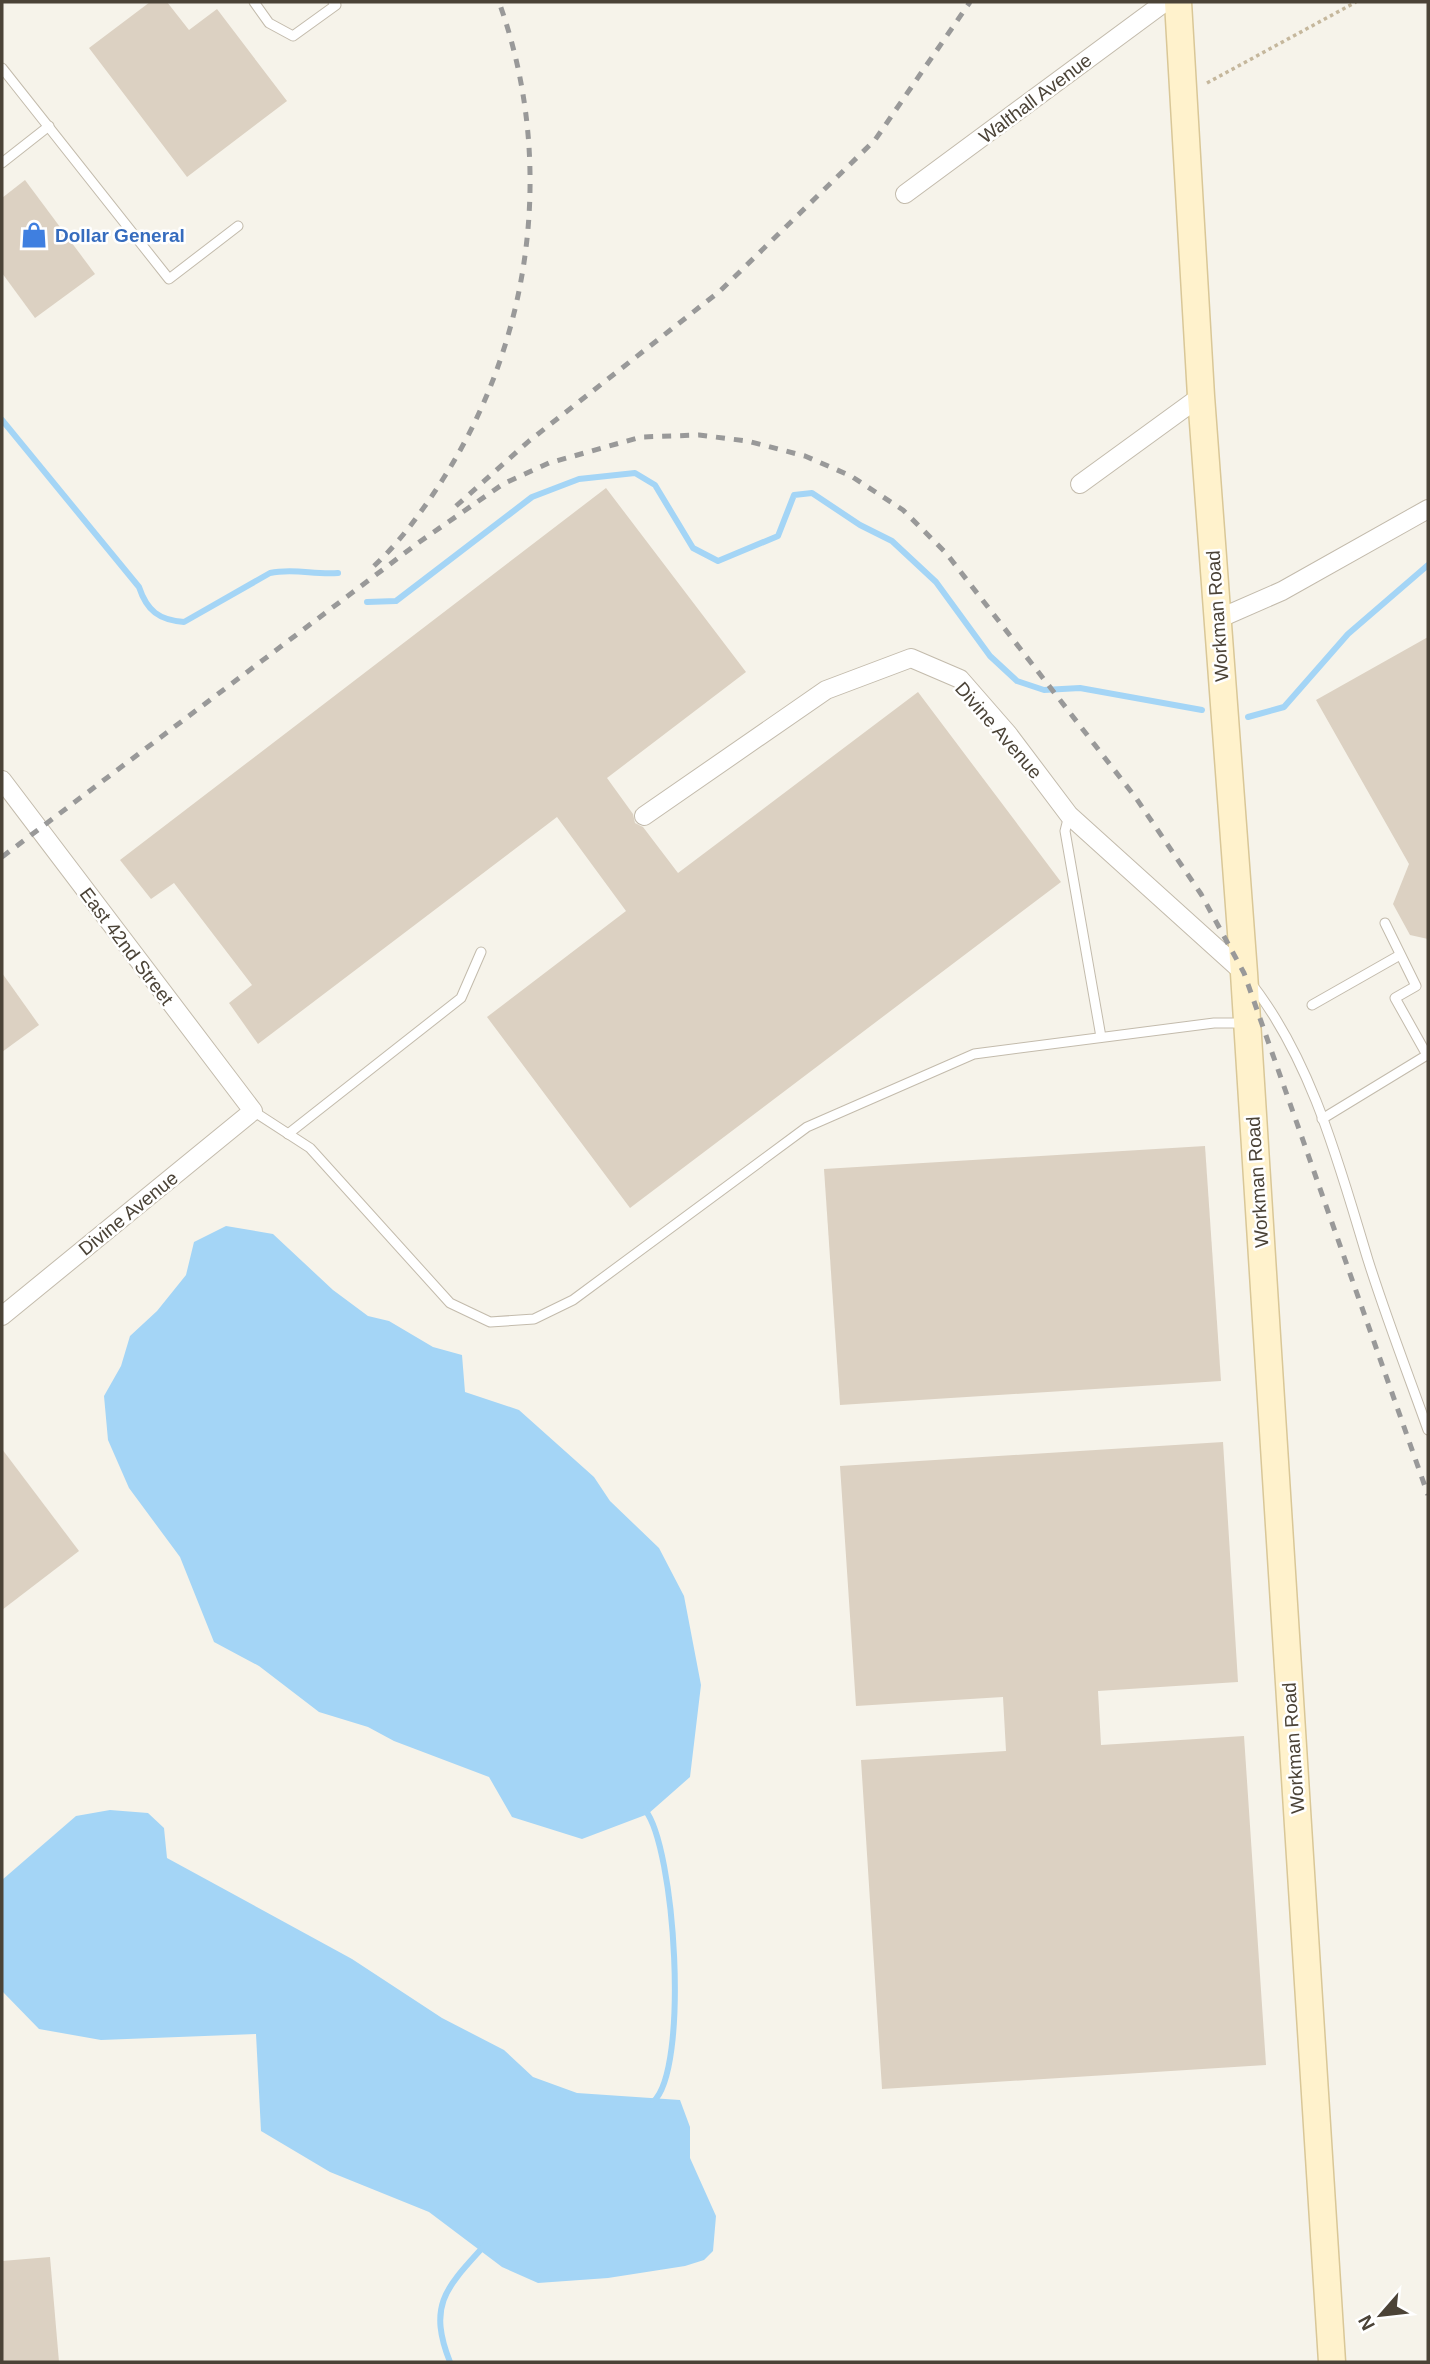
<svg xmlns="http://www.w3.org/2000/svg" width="1430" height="2364" viewBox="0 0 1430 2364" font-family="Arial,sans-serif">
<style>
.water{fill:#a4d5f6}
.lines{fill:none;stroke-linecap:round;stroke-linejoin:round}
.stream{stroke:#a4d5f6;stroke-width:6}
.building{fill:#dcd1c2}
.lane-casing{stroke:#c3bbac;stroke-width:11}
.street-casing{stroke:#c3bbac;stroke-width:20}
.secondary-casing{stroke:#d9c797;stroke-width:29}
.path{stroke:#c5b79c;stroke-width:3.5;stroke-dasharray:3.5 3.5;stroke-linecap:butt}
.lane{stroke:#fff;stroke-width:9}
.street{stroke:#fff;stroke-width:18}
.secondary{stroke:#fff2cc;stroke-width:26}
.rail{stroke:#999;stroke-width:5;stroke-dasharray:9 9;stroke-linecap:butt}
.labels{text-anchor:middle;stroke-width:5;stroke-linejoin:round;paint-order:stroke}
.street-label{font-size:19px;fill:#4b4337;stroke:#fff}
.shop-label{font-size:19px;font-weight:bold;fill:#366cbe;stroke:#fff;text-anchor:start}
</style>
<rect width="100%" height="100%" fill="#f6f3ea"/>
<!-- water -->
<g class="water">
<polygon points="226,1226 273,1234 333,1290 368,1316 389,1321 433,1347 462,1355 465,1392 519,1410 594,1477 610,1501 659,1548 684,1596 701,1685 690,1777 648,1814 582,1839 512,1817 489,1777 394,1741 368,1727 319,1712 259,1666 214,1642 180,1557 129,1488 108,1440 104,1396 121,1366 130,1336 157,1311 186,1275 194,1242"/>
<polygon points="110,1810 148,1813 164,1828 167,1858 352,1959 442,2018 504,2050 533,2077 577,2093 680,2100 690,2127 690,2158 716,2216 713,2251 704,2260 685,2266 608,2278 538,2283 502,2267 429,2212 330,2172 261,2131 256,2034 101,2040 39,2029 2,1991 2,1880 76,1816"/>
</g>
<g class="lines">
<!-- stream -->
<g class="stream">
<path d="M2,420L139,587C147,611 159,620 184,622L270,573C294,568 314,575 338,573"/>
<polyline points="367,602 396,601 532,497 579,479 635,473 655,485 693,548 718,561 778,536 794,495 812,493 860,525 892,541 936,582 990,656 1017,681 1044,690 1080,688 1202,710"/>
<polyline points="1248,717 1284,707 1348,634 1428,565"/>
<path d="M645,1810C675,1846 690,2070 653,2102"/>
<path d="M450,2362C427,2304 447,2287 485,2245"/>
</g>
</g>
<!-- building -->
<g class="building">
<polygon points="150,2 167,2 189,30 217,9 287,101 187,177 89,48"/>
<polygon points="25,180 95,274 35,318 2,273 2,198"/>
<polygon points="606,488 746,672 607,778 633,814 635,823 643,827 678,873 918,692 1061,882 630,1208 487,1017 626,911 557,817 258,1044 229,1003 252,985 174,883 151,899 120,860"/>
<polygon points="1428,637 1428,939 1410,935 1393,904 1409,864 1316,700"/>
<polygon points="2,973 39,1025 2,1052"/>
<polygon points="1205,1146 1221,1381 840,1405 824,1169"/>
<polygon points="1223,1442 1238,1682 1098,1691 1101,1745 1244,1736 1266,2065 882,2089 861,1760 1006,1751 1003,1697 856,1706 840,1466"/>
<polygon points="2,1449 79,1551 2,1610"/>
<polygon points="50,2257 59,2362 2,2362 2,2261"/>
</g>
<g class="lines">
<!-- lane casing -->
<g class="lane-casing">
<g id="lane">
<polyline points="254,2 269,23 293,36 336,5 333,2"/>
<polyline points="2,68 169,279 238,226"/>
<polyline points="2,163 49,126"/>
<polyline points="1069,815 1065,831 1101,1037"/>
<path d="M1251,983C1313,1063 1339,1165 1368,1260C1386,1317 1408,1374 1428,1430"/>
<polyline points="1312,1005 1400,955"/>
<polyline points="253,1111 310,1148 450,1303 490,1322 534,1319 573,1300 807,1127 974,1054 1214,1023 1244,1023"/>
<polyline points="1322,1119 1427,1055 1395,998 1416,986 1385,923"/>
<polyline points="288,1134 461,998 481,952"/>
</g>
</g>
<!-- street casing -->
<g class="street-casing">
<g id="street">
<polyline points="905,194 1165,2"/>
<polyline points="1080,484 1201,396"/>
<polyline points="1218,619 1282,591 1428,509"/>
<polyline points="2,780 253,1111 2,1316"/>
<polyline points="644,816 826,690 911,658 960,679 1008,734 1069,815 1244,973"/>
</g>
</g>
<!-- secondary casing -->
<g class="secondary-casing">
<polyline id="secondary" points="1178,2 1201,396 1244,973 1332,2362"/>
</g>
<!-- path -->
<polyline class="path" points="1207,83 1356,2"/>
<!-- lane -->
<use href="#lane" class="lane"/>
<!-- street -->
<use href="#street" class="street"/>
<!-- secondary -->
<use href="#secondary" class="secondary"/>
<!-- rail -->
<g class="rail">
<polyline points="456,506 529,441 720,291 875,140 970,2"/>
<path d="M374,566C401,541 423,510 443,479C533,338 556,160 499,2"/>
<polyline points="2,857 418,543 503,484 549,463 641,437 699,435 747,441 805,456 851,476 903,510 946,553 1136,798 1201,894 1244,973 1428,1495"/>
</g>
</g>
<!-- icons -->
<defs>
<g id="shop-bare" transform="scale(2.1)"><path d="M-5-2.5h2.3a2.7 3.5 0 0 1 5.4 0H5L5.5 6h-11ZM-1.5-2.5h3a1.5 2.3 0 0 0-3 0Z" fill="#3f7fe0" stroke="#fff" stroke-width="2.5" paint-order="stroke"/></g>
</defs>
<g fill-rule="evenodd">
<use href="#shop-bare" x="34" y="235"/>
</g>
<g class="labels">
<!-- street labels -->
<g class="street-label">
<text transform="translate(1035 98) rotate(-37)" y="7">Walthall Avenue</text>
<text transform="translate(1217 616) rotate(-94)" y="7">Workman Road</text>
<text transform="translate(999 730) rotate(49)" y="7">Divine Avenue</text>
<text transform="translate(127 946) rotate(53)" y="7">East 42nd Street</text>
<text transform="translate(1257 1182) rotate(-94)" y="7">Workman Road</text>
<text transform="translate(128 1213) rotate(-39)" y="7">Divine Avenue</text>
<text transform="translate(1293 1748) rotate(-94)" y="7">Workman Road</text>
</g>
<!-- shop labels -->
<g class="shop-label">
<text x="55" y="242">Dollar General</text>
</g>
</g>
<!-- border -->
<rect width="1430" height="2364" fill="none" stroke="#4b4337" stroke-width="7"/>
<!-- north arrow -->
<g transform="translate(1381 2315) rotate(242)" stroke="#ffffff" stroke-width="5" paint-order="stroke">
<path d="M0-5L12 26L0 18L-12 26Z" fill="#4b4337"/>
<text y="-10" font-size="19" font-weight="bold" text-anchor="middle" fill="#4b4337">N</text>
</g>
</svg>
